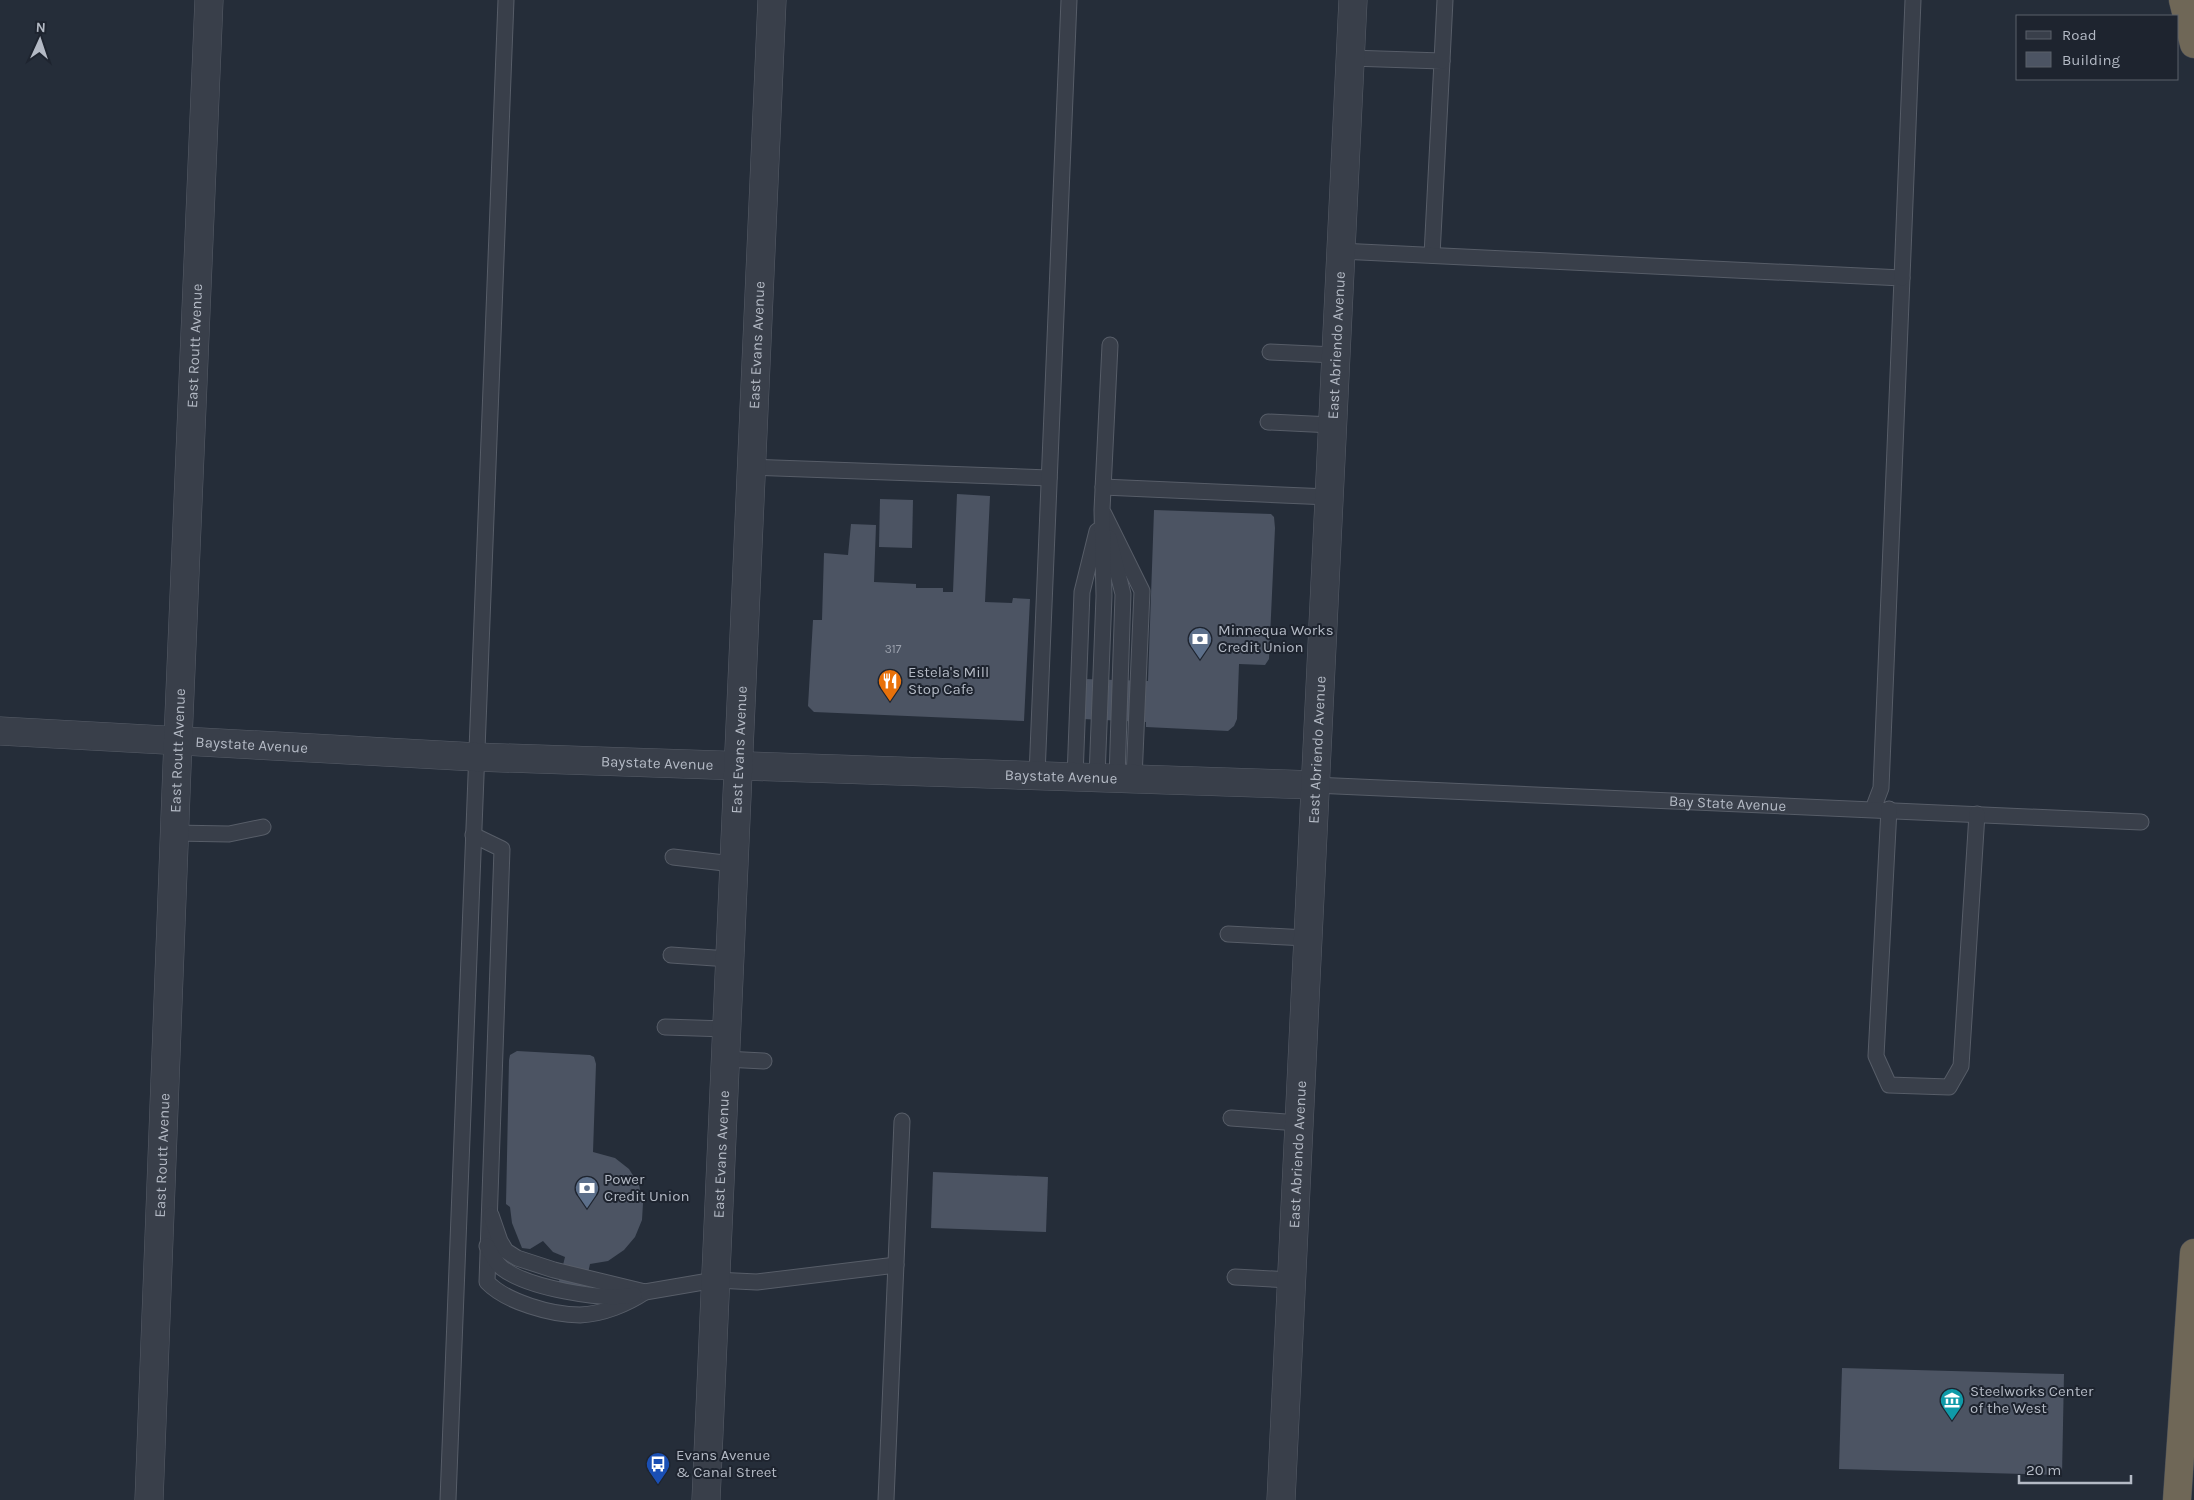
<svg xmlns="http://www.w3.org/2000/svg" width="2194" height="1500" viewBox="0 0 2194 1500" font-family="Karla,sans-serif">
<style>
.building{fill:#4c5463}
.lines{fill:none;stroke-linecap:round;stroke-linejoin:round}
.service-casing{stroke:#575d68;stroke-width:17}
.minor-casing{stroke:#575d68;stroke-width:29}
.tertiary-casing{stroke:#575d68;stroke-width:29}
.motorway-casing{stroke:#444a55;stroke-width:29}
.service{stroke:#393f4a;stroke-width:15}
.minor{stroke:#393f4a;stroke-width:28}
.tertiary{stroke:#393f4a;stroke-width:28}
.motorway{stroke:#6f6757;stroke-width:28}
.labels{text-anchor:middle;stroke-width:4;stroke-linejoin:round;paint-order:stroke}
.number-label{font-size:12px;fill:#9aa0ac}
.street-label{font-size:15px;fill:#b4bac5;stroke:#1e242f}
.poi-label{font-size:15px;fill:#b4bac5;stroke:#1e242f;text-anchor:start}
</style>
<rect width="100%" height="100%" fill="#252d39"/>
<!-- building -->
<g class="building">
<polygon points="957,494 990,496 985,602 1012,603 1013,598 1030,599 1024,721 814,712 808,706 813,620 822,620 824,553 848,555 851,524 876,525 874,582 916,584 916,588 943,588 943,592 953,592"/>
<polygon points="880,499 913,500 912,548 879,547"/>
<polygon points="1154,510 1271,514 1274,517 1275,528 1269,659 1265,665 1239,664 1237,719 1234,726 1228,731 1146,727 1146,722 1083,719 1084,679 1148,681"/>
<polygon points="517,1051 590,1055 594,1057 596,1064 593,1152 615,1158 629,1169 639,1185 643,1203 642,1220 635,1237 624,1250 608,1261 590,1264 583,1295 557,1289 565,1257 553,1252 543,1241 530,1249 522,1248 512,1223 510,1207 506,1204 509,1060 510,1055"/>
<polygon points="933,1172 1048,1177 1046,1232 931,1228"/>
<polygon points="1842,1368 2064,1374 2062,1475 1839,1469"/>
</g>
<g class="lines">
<!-- service casing -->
<g class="service-casing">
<g id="service">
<polyline points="1350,58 1442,61 1432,255"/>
<polyline points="1442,61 1445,0"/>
<polyline points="1340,251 1902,278 1881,788 1873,809"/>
<polyline points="1902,278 1913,0"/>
<polyline points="1270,352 1335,355"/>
<polyline points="1268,422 1332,425"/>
<polyline points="751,467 1049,478"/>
<polyline points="1103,487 1329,497"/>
<polyline points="1104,514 1142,591 1134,779"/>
<polyline points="1109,538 1123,594 1117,778"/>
<polyline points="1037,775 1069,0"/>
<polyline points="1075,777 1082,592 1097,531"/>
<polyline points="1097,777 1104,596 1102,510 1110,345"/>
<path id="s1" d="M1314,785L2141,822"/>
<polyline points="1889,809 1876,1056 1889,1085 1949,1087 1961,1066 1977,814"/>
<polyline points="174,833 229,834 263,827"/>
<path d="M473,835L502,849L487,1282C506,1302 552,1315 580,1315C603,1314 627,1304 645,1292"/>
<polyline points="673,857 733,864"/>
<polyline points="1228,934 1307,938"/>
<polyline points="671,955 729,959"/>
<polyline points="665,1027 726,1029"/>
<polyline points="725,1059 764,1061"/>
<polyline points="1231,1118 1299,1123"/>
<polyline points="491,1215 500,1241 506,1251 517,1258 554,1270 645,1292 715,1280 757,1282 896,1265"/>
<path d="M487,1246C491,1254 495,1262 502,1268C528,1288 602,1301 634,1295"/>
<polyline points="1235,1277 1291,1280"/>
<polyline points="448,1500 506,0"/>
<polyline points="886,1500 902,1121"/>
</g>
</g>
<!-- minor casing -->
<g class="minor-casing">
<g id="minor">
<path id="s2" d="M0,731L476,757L1314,785"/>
<path id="s3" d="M149,1500L178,740L209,0"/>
<path id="s4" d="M1281,1500L1353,0"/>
</g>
</g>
<!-- tertiary casing -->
<g class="tertiary-casing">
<g id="tertiary">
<path id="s5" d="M706,1500L772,0"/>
</g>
</g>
<!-- motorway casing -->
<g class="motorway-casing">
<g id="motorway">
<polyline points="2183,0 2194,44"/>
<polyline points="2177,1500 2194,1253"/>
</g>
</g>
<!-- service -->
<use href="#service" class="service"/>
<!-- minor -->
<use href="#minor" class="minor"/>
<!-- tertiary -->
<use href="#tertiary" class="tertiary"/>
<!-- motorway -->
<use href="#motorway" class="motorway"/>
</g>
<!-- icons -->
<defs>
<g id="bank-pin" transform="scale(1.25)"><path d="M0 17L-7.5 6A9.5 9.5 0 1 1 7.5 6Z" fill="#5c6f8a" stroke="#1e242f"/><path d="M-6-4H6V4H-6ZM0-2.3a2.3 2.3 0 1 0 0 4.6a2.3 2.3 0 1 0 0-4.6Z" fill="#fff"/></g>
<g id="restaurant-pin" transform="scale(1.25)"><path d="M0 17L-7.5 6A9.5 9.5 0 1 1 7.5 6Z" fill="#e8710a" stroke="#1e242f"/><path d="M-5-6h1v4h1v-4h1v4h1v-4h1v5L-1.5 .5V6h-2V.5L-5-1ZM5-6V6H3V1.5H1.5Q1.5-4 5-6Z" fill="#fff"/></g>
<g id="museum-pin" transform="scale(1.25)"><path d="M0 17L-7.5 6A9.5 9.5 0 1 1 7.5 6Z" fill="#0f9aa8" stroke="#1e242f"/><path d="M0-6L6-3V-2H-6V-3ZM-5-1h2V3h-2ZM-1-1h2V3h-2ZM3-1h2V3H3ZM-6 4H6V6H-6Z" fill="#fff"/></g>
<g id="bus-pin" transform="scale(1.25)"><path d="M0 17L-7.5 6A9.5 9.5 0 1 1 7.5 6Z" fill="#1a4fb4" stroke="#1e242f"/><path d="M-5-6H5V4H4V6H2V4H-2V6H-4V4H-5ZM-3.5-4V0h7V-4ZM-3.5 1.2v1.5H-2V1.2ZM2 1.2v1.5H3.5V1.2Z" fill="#fff"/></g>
</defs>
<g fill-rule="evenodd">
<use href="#bank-pin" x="1200" y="639"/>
<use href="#restaurant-pin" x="890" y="681"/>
<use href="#bank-pin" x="587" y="1188"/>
<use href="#museum-pin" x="1952" y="1400"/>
<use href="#bus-pin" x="658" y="1464"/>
</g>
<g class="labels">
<!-- number labels -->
<g class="number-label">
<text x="893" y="653">317</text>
</g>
<!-- street labels -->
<g class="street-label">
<text dy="5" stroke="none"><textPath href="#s3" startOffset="1155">East Routt Avenue</textPath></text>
<text dy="5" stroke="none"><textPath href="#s5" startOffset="1156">East Evans Avenue</textPath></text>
<text dy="5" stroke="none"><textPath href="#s4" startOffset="1156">East Abriendo Avenue</textPath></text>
<text dy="5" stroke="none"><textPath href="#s2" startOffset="252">Baystate Avenue</textPath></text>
<text dy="5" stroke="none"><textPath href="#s3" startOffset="750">East Routt Avenue</textPath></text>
<text dy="5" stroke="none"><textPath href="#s5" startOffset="751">East Evans Avenue</textPath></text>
<text dy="5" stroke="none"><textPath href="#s4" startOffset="751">East Abriendo Avenue</textPath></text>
<text dy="5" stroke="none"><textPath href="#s2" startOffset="658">Baystate Avenue</textPath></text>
<text dy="5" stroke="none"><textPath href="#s2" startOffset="1062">Baystate Avenue</textPath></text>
<text dy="5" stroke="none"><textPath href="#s1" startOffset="414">Bay State Avenue</textPath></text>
<text dy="5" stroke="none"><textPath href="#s3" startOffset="345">East Routt Avenue</textPath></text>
<text dy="5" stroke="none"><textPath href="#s5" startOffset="346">East Evans Avenue</textPath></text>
<text dy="5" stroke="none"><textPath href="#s4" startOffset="346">East Abriendo Avenue</textPath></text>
</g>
<!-- poi labels -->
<g class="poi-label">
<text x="1218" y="635">Minnequa Works<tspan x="1218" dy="17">Credit Union</tspan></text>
<text x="908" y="677">Estela's Mill<tspan x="908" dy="17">Stop Cafe</tspan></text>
<text x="604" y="1184">Power<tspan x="604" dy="17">Credit Union</tspan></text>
<text x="1970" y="1396">Steelworks Center<tspan x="1970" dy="17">of the West</tspan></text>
<text x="676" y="1460">Evans Avenue<tspan x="676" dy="17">&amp; Canal Street</tspan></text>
</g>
</g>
<!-- legend -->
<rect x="2016" y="15" width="162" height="65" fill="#1e242f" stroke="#5a606b"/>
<rect x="2026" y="31" width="25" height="8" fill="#393f4a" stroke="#5a606b"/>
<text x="2062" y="40" font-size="15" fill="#b4bac5">Road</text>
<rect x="2026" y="52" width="25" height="15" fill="#4c5463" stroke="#5a606b"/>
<text x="2062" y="65" font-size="15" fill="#b4bac5">Building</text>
<!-- north arrow -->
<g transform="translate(40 40) rotate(3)" stroke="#1e242f" stroke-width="4" paint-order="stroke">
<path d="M0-4L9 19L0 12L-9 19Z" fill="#b4bac5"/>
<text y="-8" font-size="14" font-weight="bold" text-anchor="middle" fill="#b4bac5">N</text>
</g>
<!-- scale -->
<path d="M2019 1475v8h112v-8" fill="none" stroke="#b4bac5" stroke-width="2.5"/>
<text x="2026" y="1475" font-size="15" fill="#b4bac5" stroke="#1e242f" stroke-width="4" paint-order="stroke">20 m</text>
</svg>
